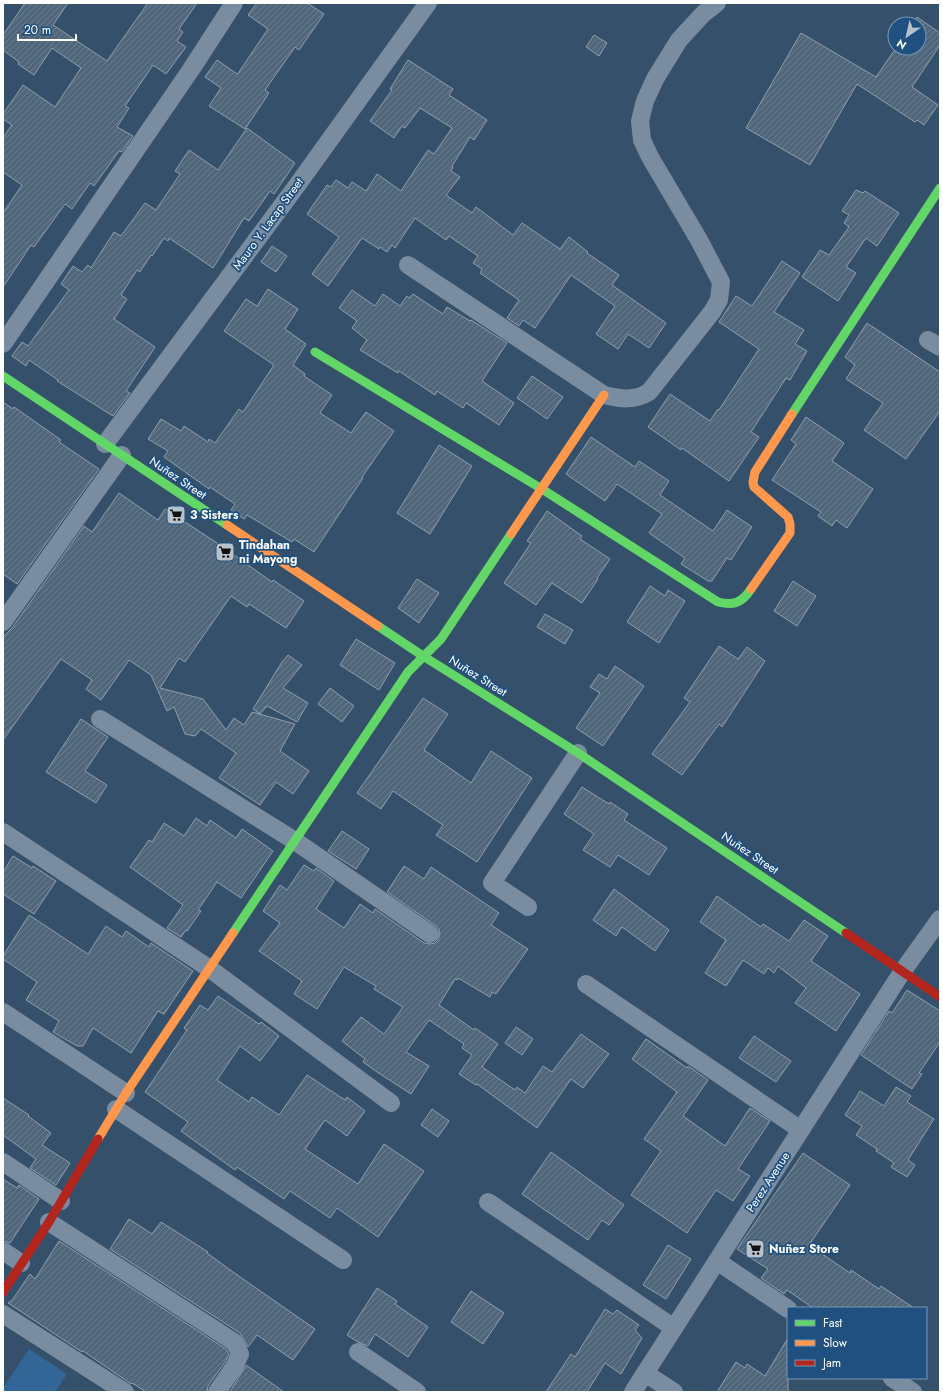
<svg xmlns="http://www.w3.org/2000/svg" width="943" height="1395" viewBox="0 0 943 1395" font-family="Jost,sans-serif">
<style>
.garden{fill:#326697}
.building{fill:url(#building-hatch);stroke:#8e9faf}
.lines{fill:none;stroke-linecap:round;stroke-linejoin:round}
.street{stroke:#7a8da0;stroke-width:18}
.fast{stroke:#63d668;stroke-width:9}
.slow{stroke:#ff974d;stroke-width:9}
.jam{stroke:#b3261e;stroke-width:9}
.labels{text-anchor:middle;stroke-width:3.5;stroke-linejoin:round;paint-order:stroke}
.street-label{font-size:12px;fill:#fff;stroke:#1f5080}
.poi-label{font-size:12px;font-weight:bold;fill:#fff;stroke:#1f5080;text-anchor:start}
</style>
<defs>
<pattern id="building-hatch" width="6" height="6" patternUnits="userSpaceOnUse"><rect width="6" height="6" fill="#50677b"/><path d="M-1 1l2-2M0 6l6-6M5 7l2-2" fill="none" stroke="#6a7e8f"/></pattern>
</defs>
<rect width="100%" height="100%" fill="#35506a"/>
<!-- garden -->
<polygon class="garden" points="29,1349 67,1374 55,1392 3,1392 3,1388"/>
<!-- building -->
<g class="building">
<polygon points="25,3 68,3 53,25 107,61 148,3 197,3 179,29 183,32 177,41 186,47 166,74 153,65 125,106 129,108 117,127 133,136 122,152 119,151 94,186 90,183 72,209 65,204 34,247 31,245 3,287 3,213 22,185 3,172 3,138 12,125 3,119 3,114 23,85 55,107 81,68 52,48 34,75 18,64 19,62 3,50 3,35"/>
<polygon points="257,3 307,3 324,14 299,50 295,47 265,90 269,93 245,129 209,106 221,88 205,77 217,60 237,74 239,72 268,29 248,15"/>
<polygon points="917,17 940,33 940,45 912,87 938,105 924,125 917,120 915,122 857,84 810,165 746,128 801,33 876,77 896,48 919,48 919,24 912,24"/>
<polygon points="594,35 607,43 599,56 586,47"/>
<polygon points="408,60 453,89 449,95 487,120 474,140 470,137 452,166 453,167 451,171 460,177 446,195 472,213 476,207 513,235 522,223 560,249 569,237 588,252 587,253 619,275 612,285 666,323 649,348 628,334 618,349 596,334 615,306 571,275 535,328 523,320 519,326 507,318 519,300 480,273 482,269 473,263 478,256 449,236 446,240 415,218 395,248 392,245 387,252 380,247 379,249 362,238 328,286 312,274 339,237 307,214 327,185 331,187 336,180 348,188 352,182 366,191 377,174 401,191 428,150 434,154 452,128 420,108 405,128 402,126 394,138 370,121 392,90 390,89"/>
<polygon points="247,128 295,163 274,194 270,191 249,221 244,218 213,268 169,238 168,241 164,238 152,256 151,255 140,272 137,270 121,295 127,299 114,319 155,347 126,391 130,393 113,416 57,381 58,380 29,360 26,366 12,356 22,342 28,346 69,290 61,284 73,266 82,272 88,265 91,268 114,232 121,236 145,203 156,210 180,174 175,171 189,150 218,170"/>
<polygon points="856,190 863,193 865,191 899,213 877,246 866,238 846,267 856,273 838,301 802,277 820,250 829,255 849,227 844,223 849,215 842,211"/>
<polygon points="272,246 287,256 276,272 261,262"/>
<polygon points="782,261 800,273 774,312 804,330 795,344 807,351 790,380 786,378 751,432 759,437 729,481 682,448 681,450 648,427 670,394 710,421 718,409 719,410 759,349 719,322 736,296 752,306"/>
<polygon points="268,289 298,309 285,329 306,344 293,365 305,374 304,376 332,395 320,413 351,433 366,412 394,431 362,477 363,478 314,552 294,539 292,542 247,515 244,519 231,510 235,504 210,487 209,489 164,457 168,451 148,439 161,419 181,431 184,426 208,442 209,439 215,443 239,409 243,412 274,365 224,331 246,299 257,306"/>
<polygon points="352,290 375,306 383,294 400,306 407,296 410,298 413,294 443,314 447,307 470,321 471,320 507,343 482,381 514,403 499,425 466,403 463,408 437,391 435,395 399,371 398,373 360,350 367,340 352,328 357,321 339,308"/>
<polygon points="867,323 940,372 940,411 906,459 864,430 883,403 846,379 855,365 845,357"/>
<polygon points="532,376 563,397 547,419 517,398"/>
<polygon points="3,402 13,409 14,407 61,440 59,442 99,469 17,584 3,574"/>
<polygon points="806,417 844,443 832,461 873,489 847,528 836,520 832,526 818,516 821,512 772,480 796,444 791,440"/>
<polygon points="591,437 635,467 639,461 669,481 660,495 713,531 727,510 752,527 731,560 727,558 712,581 708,581 681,564 685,558 649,533 662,514 617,484 605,501 566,474"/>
<polygon points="439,445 472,466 430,534 397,513"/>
<polygon points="119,493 158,520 165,509 234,554 234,555 272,582 273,580 304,601 286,628 249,604 247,607 231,596 185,662 179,658 160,688 203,699 226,730 234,718 244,725 252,712 295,724 280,751 309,771 293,794 276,782 260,805 219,778 236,753 201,729 195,736 185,734 174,707 167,711 151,675 129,660 101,700 86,689 92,680 61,659 3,740 3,637 12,628 84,526 92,532"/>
<polygon points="547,511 582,536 580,539 610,559 597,578 598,579 582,603 552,583 536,605 504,583 531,543 527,541"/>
<polygon points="417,579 439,593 419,623 398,608"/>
<polygon points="793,581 816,596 797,626 774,611"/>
<polygon points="650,586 665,596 668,590 685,601 659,643 627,622"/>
<polygon points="545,614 573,630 565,644 537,627"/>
<polygon points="356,639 395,663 379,690 340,665"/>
<polygon points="719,646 738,659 747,647 765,661 722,727 719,724 682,775 652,754 690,702 684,698"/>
<polygon points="288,655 302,665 283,688 308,703 297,722 267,706 260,714 253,709 282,662"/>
<polygon points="615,666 644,686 603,746 576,728 600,693 590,687 599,674 607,679"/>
<polygon points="330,688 354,706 342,722 318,704"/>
<polygon points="423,698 448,714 424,750 471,783 491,751 532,778 477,862 436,835 443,825 393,791 381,809 357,793"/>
<polygon points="81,719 108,737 85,771 107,785 96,803 46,772"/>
<polygon points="582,787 609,804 610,802 628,814 624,820 667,848 649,875 618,855 610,867 583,850 594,834 564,814"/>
<polygon points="196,818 207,826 210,820 236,838 242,829 273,851 241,898 217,882 198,910 201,911 187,931 186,930 181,937 167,928 183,905 130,867 149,840 152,842 164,823 184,836"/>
<polygon points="342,831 369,849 356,869 328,851"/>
<polygon points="13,856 32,868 33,866 56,881 34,914 3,894 3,872"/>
<polygon points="304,865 314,871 316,868 334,881 316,909 344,928 360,904 373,913 375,909 424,943 430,944 435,943 438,940 440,934 439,929 436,926 387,892 404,866 424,879 431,867 499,913 491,925 528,949 496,994 492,992 490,997 458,978 457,980 455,979 439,1005 474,1030 475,1028 498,1044 482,1067 515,1090 517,1087 525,1093 543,1066 552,1072 581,1034 609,1054 583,1088 571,1079 537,1128 477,1084 476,1085 459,1074 472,1055 462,1048 464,1044 429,1020 406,1052 429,1066 411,1094 380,1074 363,1062 365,1059 342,1041 361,1017 384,1034 403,1007 374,989 376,986 344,967 317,1009 294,994 302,981 259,951 280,923 263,911 280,885 287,890"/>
<polygon points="614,889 669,930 655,951 622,927 616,936 593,920"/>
<polygon points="717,896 761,927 763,924 789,941 804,920 828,936 811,961 860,994 836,1031 795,1003 806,988 778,966 774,973 768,968 764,974 743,960 726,986 705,973 726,940 700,922"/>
<polygon points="29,915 88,954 106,926 122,937 126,931 149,947 151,943 193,971 164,1014 158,1011 131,1053 93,1028 83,1046 77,1046 53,1032 59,1021 26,1000 37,982 3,959 3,956"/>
<polygon points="907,990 940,1011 940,1042 919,1073 922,1074 912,1089 861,1055 889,1011 892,1013"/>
<polygon points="218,996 259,1024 261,1022 279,1036 260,1061 240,1046 217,1080 249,1102 252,1097 279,1115 307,1075 345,1100 347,1097 365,1111 347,1136 325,1120 305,1149 358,1184 384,1144 424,1171 378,1237 337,1208 330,1218 290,1191 284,1199 237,1167 235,1170 181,1131 188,1122 145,1092 187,1030 184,1028 200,1005 208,1010"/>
<polygon points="516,1027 533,1039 522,1055 505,1043"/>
<polygon points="754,1036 791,1061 776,1082 739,1058"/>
<polygon points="646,1039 687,1068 688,1066 708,1080 683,1116 725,1146 750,1108 770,1121 738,1169 750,1176 733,1201 716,1190 687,1233 631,1195 661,1151 644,1139 677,1092 632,1059"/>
<polygon points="896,1087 911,1096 907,1102 934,1119 908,1160 915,1165 907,1177 891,1167 894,1163 876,1151 877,1149 856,1135 862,1126 845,1115 860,1091 884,1106"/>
<polygon points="3,1098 29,1115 28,1116 51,1133 42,1145 70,1163 56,1185 30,1168 36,1159 3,1135"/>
<polygon points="432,1109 449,1121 438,1137 421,1125"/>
<polygon points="551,1152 624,1205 609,1225 602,1220 588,1240 522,1194"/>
<polygon points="803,1153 850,1185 809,1245 850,1273 851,1270 879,1289 881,1286 914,1308 813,1308 787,1290 784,1294 761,1278 768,1269 737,1249"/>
<polygon points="3,1179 17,1188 19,1185 39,1199 10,1243 3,1241"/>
<polygon points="129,1219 152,1234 161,1222 208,1252 207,1253 233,1272 315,1329 293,1360 257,1335 248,1347 240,1333 110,1249"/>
<polygon points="59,1241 226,1349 229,1354 225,1362 208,1386 207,1392 146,1392 132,1383 131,1384 83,1351 82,1352 8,1303 13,1299 30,1274 35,1279"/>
<polygon points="668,1245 691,1259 666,1299 643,1285"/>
<polygon points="377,1288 397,1301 395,1304 428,1327 408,1357 375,1334 368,1346 358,1342 347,1335"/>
<polygon points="471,1291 504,1313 483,1344 451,1322"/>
<polygon points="605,1309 613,1314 617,1310 639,1325 635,1330 642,1338 621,1374 605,1363 587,1392 546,1392 571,1354 575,1357"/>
<polygon points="788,1338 788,1391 790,1392 717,1392 736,1362 745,1368 747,1364 765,1376"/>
<polygon points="246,1365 284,1392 230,1392"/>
</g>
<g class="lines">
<!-- street -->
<g class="street">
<path d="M408,265L604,395C620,399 635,401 649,392L712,312L719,300L721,282L699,240L650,157L642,140L640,121L645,101L655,79L679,40L703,14L717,3"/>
<polyline points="928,340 940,347"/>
<polyline points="3,344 192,68 234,3"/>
<polyline points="105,444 298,184 428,3"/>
<polyline points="3,622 122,455"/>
<polyline points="100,719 295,841 430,934"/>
<polyline points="3,832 210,969 391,1103"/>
<polyline points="528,907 492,883 578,753"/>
<polyline points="586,984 801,1130"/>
<polyline points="3,1012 126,1093"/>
<polyline points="116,1109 343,1260"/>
<polyline points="3,1162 61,1201"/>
<polyline points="488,1202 674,1328"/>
<polyline points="49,1222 234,1342 238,1349 240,1354 234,1367 217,1392"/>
<polyline points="3,1251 21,1263"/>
<polyline points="717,1261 788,1309"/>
<polyline points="3,1314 125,1392"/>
<polyline points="358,1352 417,1392"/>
<polyline points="645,1373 674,1392"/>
<polyline points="892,1378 913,1392"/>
<polyline points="633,1392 902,972 940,919"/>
</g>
<!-- fast -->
<g class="fast">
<path d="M315,352L542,489L718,602C733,606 742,603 751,589"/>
<polyline points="3,376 227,525"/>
<polyline points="792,414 940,188"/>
<polyline points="378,626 423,656 578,753 846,933"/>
<polyline points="233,933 408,672 441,639 511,534"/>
</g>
<!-- slow -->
<g class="slow">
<polyline points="227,525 378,626"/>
<polyline points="511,534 604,395"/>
<polyline points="751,589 790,533 790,524 788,517 754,487 753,482 755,472 792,414"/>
<polyline points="98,1139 126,1093 233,933"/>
</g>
<!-- jam -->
<g class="jam">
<polyline points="846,933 940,997"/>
<polyline points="3,1292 49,1222 98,1139"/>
</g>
</g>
<!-- icons -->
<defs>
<g id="supermarket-square" transform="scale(1)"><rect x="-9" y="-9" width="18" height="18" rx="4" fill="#b8c2cb" stroke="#1f5080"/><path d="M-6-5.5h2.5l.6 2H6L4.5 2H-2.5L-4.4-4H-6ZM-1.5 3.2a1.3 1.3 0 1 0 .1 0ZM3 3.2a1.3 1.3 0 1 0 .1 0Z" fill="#111"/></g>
</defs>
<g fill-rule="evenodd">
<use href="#supermarket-square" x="176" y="515"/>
<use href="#supermarket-square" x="225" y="552"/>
<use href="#supermarket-square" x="755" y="1249"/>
</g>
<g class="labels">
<!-- street labels -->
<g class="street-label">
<text transform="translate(268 224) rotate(-54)" y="4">Mauro Y. Lacap Street</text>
<text transform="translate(178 478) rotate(34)" y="4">Nuñez Street</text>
<text transform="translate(478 676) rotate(32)" y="4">Nuñez Street</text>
<text transform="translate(750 853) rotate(34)" y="4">Nuñez Street</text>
<text transform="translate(768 1182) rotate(-57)" y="4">Perez Avenue</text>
</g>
<!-- poi labels -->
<g class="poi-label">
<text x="190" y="519">3 Sisters</text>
<text x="239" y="549">Tindahan<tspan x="239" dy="14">ni Mayong</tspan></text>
<text x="769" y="1253">Nuñez Store</text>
</g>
</g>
<!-- border -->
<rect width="943" height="1395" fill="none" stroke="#ffffff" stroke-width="8"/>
<!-- legend -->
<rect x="787" y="1307" width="140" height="72" fill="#1f5080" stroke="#7996b3"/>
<rect x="795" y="1320" width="20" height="6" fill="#63d668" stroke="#7996b3"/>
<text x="823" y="1327" font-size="12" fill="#ffffff">Fast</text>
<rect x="795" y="1340" width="20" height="6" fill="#ff974d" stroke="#7996b3"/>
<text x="823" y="1347" font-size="12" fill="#ffffff">Slow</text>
<rect x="795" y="1360" width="20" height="6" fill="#b3261e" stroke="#7996b3"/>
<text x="823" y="1367" font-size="12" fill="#ffffff">Jam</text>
<!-- north arrow -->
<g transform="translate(907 36) rotate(214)"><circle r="19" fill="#1f5080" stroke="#7996b3"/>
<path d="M0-3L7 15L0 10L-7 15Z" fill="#b8c2cb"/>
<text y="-6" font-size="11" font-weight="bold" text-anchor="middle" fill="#ffffff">N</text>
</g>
<!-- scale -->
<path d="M18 34v6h58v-6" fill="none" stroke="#ffffff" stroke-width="2"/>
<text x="24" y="34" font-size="12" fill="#ffffff" stroke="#1f5080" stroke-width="3" paint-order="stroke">20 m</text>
</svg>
